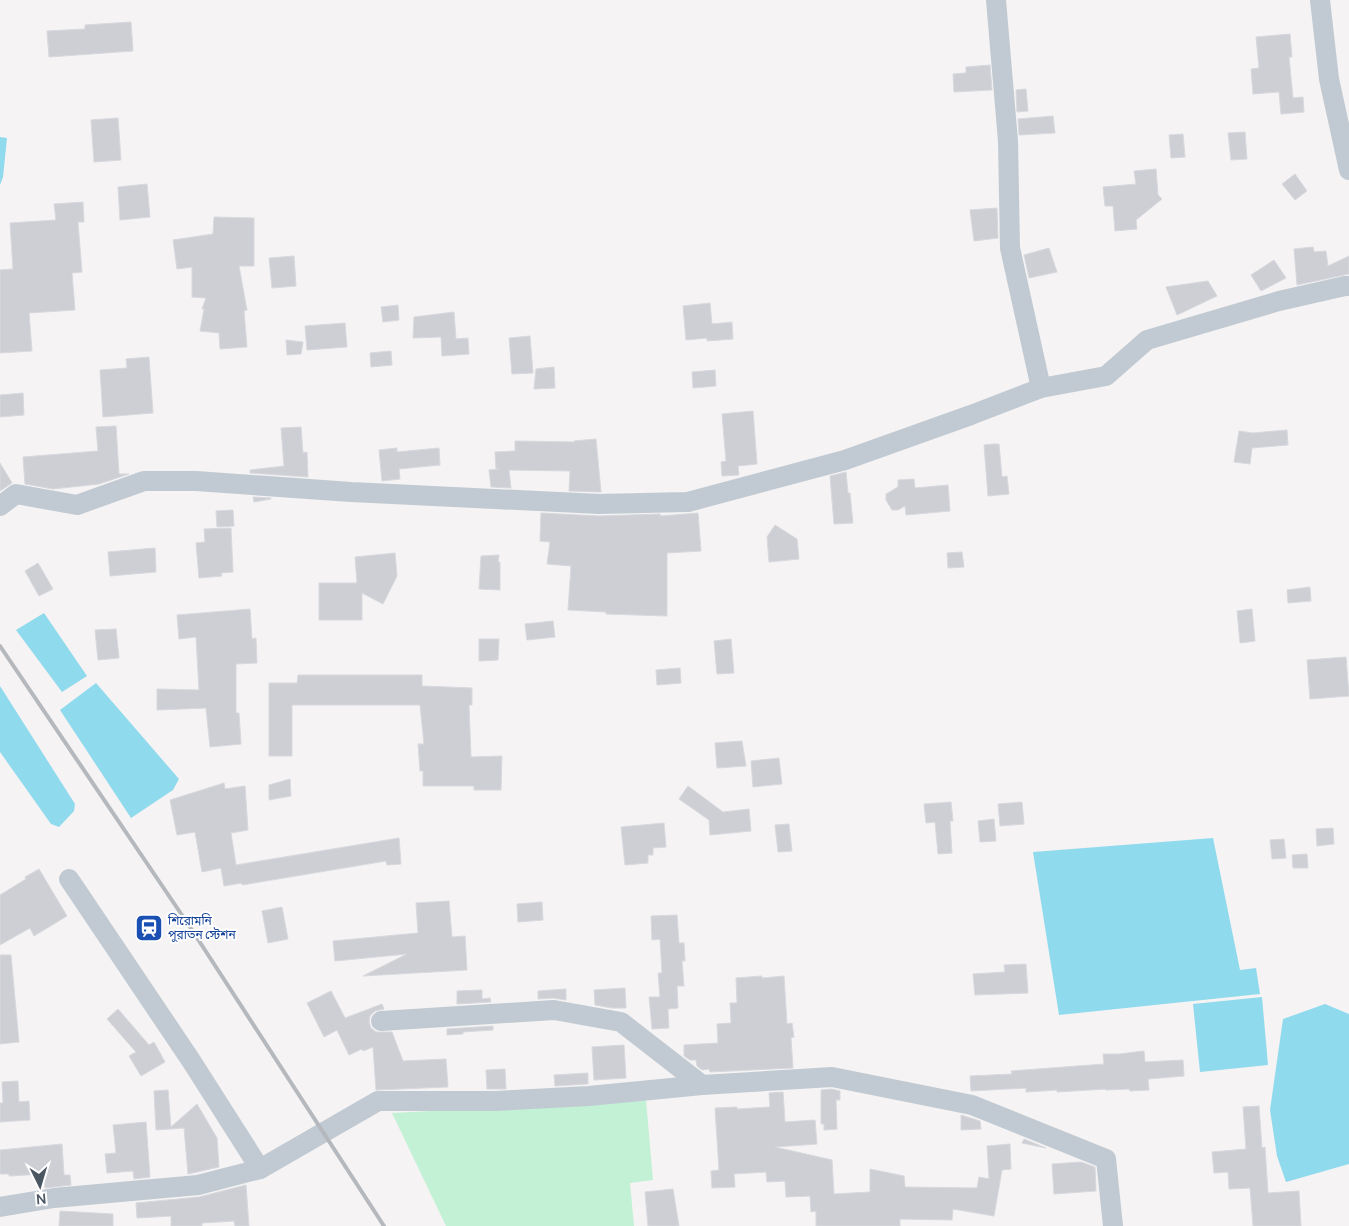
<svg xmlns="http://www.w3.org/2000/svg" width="1349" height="1226" viewBox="0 0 1349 1226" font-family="Manrope,'Noto Sans Bengali',sans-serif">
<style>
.green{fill:#c3f1d5}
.water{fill:#90daee}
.building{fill:#cdcfd5;stroke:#d7d9de}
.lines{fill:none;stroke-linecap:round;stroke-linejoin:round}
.street{stroke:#c1cad2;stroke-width:20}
.rail{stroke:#b5b8bd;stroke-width:4}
.labels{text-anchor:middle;stroke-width:4;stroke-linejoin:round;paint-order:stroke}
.transit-label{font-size:12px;fill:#164399;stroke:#fff;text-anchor:start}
</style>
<rect width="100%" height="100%" fill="#f5f3f3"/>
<!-- green -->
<polygon class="green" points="646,1100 653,1180 630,1183 634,1226 446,1226 392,1113"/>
<!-- water -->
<g class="water">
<polygon points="0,137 7,138 3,177 0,185"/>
<polygon points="44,613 87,676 62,692 16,630"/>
<polygon points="96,683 179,779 173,790 131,818 60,710"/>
<polygon points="0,686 75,804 74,811 59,827 51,824 0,752"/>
<polygon points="1213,838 1240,970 1256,968 1260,994 1059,1015 1033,852"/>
<polygon points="1262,997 1268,1065 1200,1072 1193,1004"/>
<polygon points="1325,1004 1349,1014 1349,1164 1286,1182 1277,1156 1270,1110 1283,1019"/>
</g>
<!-- building -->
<g class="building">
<polygon points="131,22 133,51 49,57 47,31 85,29 85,25"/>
<polygon points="1290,34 1292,57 1289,57 1293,98 1303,97 1304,112 1281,114 1279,92 1253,94 1251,69 1259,68 1256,37"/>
<polygon points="990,65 992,90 954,92 953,74 966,73 966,67"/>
<polygon points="1026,89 1028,111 1017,112 1016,90"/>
<polygon points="1053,116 1055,133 1019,135 1018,119"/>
<polygon points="118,118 121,160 94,162 91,120"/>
<polygon points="1245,132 1247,159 1231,160 1228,133"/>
<polygon points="1183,134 1185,157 1171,158 1169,135"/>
<polygon points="1156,169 1158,195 1162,199 1136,220 1137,229 1115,231 1113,206 1105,206 1103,187 1136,184 1134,171"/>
<polygon points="1295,174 1307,191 1295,200 1282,184"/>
<polygon points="147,184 150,217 120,220 118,187"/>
<polygon points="83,202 84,222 78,222 82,272 72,273 75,310 29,313 32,351 0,353 0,270 13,269 10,223 56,220 54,204"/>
<polygon points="997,208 998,238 974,241 970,210"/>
<polygon points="214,217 254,218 254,266 239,266 247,310 244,311 247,347 220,349 219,333 200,331 204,309 202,309 206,298 192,297 192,267 177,269 173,240 213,234"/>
<polygon points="1313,247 1314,252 1326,251 1328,266 1349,256 1349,274 1297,285 1294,249"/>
<polygon points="1049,248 1057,272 1029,278 1024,255"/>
<polygon points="294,256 296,286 272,288 269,258"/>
<polygon points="1274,260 1286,278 1261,291 1251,275"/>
<polygon points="1208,281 1217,296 1177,315 1166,287"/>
<polygon points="710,303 712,324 732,322 733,339 707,341 707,338 686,340 683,306"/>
<polygon points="398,305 399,320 383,322 381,307"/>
<polygon points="454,312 456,339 468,338 469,354 442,356 441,337 413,338 414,317"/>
<polygon points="345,323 347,347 307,350 305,326"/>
<polygon points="530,336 533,373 512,374 509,338"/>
<polygon points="286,340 303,342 301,354 287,355"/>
<polygon points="391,351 392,365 371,367 370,353"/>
<polygon points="149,357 153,413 103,417 100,370 127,368 126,359"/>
<polygon points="554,367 555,388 534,389 536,369"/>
<polygon points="715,370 716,386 693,388 692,372"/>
<polygon points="23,393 24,415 0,417 0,395"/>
<polygon points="753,411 757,464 738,466 739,475 722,476 721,462 726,461 722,414"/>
<polygon points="116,426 119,474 129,474 99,484 53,489 25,484 23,457 98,451 96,427"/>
<polygon points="301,427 303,453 307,452 308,477 250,473 250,470 284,466 281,428"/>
<polygon points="1287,430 1288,445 1252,448 1250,464 1234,462 1239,431 1253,433"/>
<polygon points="596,439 601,492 569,491 570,471 509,470 511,488 491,487 489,470 499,469 496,469 495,452 515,451 515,441 574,442 574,441"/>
<polygon points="993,444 999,444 1002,477 1007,476 1009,494 988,496 984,445"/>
<polygon points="397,448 397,452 439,448 440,465 399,469 400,479 382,481 379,450"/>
<polygon points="0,463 12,483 0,491"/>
<polygon points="846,472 848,493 850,493 853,523 834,524 830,476"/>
<polygon points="914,479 915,488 948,485 950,511 906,515 905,506 898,510 892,510 886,500 886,494 898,487 898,480"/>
<polygon points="253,497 271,498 271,499 254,502"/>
<polygon points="233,510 234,526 217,527 216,511"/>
<polygon points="541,513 599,516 660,514 661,516 698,513 701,551 667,553 667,616 606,614 606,612 568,610 571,566 547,564 550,542 540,541"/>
<polygon points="775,525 797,539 799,559 769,562 767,537"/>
<polygon points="231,528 233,572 221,573 222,576 199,578 196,543 205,542 204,529"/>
<polygon points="155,548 156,572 110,576 108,552"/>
<polygon points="962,552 964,567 948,568 947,553"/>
<polygon points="395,553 397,576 383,604 362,593 362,620 319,620 319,583 357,583 355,557"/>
<polygon points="499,555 498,563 500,562 500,590 479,589 481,556"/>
<polygon points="38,563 53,589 39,596 25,571"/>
<polygon points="1310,587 1311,601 1288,603 1287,590"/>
<polygon points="250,609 252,639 256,638 257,663 236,664 236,713 239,713 241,744 210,747 206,708 157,710 157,689 199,690 196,637 179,639 177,615"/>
<polygon points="1252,609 1255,641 1240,643 1237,611"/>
<polygon points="553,621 555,637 527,640 525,624"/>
<polygon points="116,629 119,658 98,660 95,630"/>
<polygon points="479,639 499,639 498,660 479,661"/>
<polygon points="731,639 734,673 717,674 714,641"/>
<polygon points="1346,657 1349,696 1310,699 1307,660"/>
<polygon points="680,668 681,683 657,685 656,670"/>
<polygon points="298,675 422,675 422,686 472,688 472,705 469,705 471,757 502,756 501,790 474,790 474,786 423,786 423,771 420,771 418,744 424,744 420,705 292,705 292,756 269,756 269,683 297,683"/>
<polygon points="742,741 746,766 717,768 715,743"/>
<polygon points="779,758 782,784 753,787 751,761"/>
<polygon points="290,779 291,796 269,800 269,785"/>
<polygon points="224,783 225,789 245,786 248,830 231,833 236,865 399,838 401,864 387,865 386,861 242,885 242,883 224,886 221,868 202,872 195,832 177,835 170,800"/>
<polygon points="688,786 723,812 749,809 751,831 710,835 709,820 679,799"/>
<polygon points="951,802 953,821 950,821 952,853 938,854 935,822 926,823 924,804"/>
<polygon points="1022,802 1024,824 1000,826 998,804"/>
<polygon points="994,819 996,841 980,842 978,821"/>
<polygon points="664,823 666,847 653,848 653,855 648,855 648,863 625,865 621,827"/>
<polygon points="789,824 792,851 778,852 775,825"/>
<polygon points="1333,828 1334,844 1317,846 1316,829"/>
<polygon points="1284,839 1286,858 1272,859 1270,840"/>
<polygon points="1307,854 1308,868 1293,868 1292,855"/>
<polygon points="39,869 67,916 34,936 30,928 0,945 0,895 26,879 25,877"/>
<polygon points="449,901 452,937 465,936 467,970 363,976 407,954 335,961 333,941 418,933 416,903"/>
<polygon points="542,902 543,920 518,922 517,904"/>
<polygon points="282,907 288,939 268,943 262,911"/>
<polygon points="677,915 679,943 684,943 685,961 682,961 684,986 677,986 678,1008 668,1009 669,1028 652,1029 649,997 660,997 658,973 662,973 660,939 652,940 651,916"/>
<polygon points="0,955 11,955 19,1042 0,1044"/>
<polygon points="1026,964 1028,993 975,995 973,974 1005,972 1004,965"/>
<polygon points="762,976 762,978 784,976 787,1024 792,1023 794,1037 791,1038 793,1068 710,1072 709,1069 702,1070 697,1066 696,1060 690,1060 684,1056 684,1045 718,1043 717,1024 731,1023 730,1003 737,1003 736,978"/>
<polygon points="625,988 626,1008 612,1008 595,1005 594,990"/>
<polygon points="566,989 566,1000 553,998 538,999 538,991"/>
<polygon points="482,990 482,999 490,998 491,1002 457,1004 457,991"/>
<polygon points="331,991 345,1018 382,1004 384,1009 375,1011 370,1016 369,1022 371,1028 376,1032 392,1032 403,1061 446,1059 448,1087 376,1090 373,1047 363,1051 362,1049 349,1055 337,1030 324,1037 307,1003"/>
<polygon points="118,1009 149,1045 154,1042 165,1062 141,1076 129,1056 136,1052 107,1019"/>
<polygon points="493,1026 493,1030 463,1032 463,1034 447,1035 447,1029"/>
<polygon points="624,1045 626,1078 594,1080 592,1047"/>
<polygon points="1144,1051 1145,1062 1183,1060 1184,1076 1148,1079 1149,1090 1130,1091 1129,1089 1106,1090 1106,1089 1057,1092 1057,1090 1026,1092 1026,1088 971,1091 970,1076 1012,1074 1011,1071 1104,1064 1103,1054 1119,1054"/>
<polygon points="505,1069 506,1089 487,1089 486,1070"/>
<polygon points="588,1073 588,1084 555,1086 554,1075"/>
<polygon points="18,1081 19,1102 29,1101 30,1120 0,1122 0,1103 3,1103 2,1082"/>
<polygon points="831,1089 840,1091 840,1100 836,1100 837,1129 824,1130 824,1124 821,1124 821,1090"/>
<polygon points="168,1090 171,1127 197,1104 217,1138 219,1167 188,1174 184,1128 156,1130 154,1091"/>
<polygon points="783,1092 785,1122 815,1120 817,1144 775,1147 832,1160 834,1194 870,1192 870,1169 904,1176 905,1187 977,1188 979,1177 989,1179 987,1146 1010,1144 1011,1169 1002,1170 994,1216 953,1209 952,1220 900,1219 900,1226 816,1226 816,1211 811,1212 810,1196 786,1197 785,1181 767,1182 766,1172 734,1174 735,1187 712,1188 711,1171 719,1170 715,1108 737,1107 737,1109 770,1107 769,1093"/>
<polygon points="1259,1106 1262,1148 1265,1147 1268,1193 1299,1191 1301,1226 1253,1226 1250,1188 1229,1189 1228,1172 1214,1173 1212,1152 1246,1149 1243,1107"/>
<polygon points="961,1115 980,1121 981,1129 961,1130"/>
<polygon points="146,1122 150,1177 134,1179 133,1171 107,1173 105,1154 116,1153 113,1125"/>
<polygon points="1024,1139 1046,1148 1022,1143"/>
<polygon points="62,1144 64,1175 70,1175 71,1185 45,1188 44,1174 9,1176 9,1174 0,1174 0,1150"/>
<polygon points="1081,1162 1095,1167 1096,1191 1054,1194 1052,1164"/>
<polygon points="246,1185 249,1226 235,1226 234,1221 202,1223 202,1226 171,1226 171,1216 137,1218 136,1203 199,1197"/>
<polygon points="673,1189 679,1226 648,1226 645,1192"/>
<polygon points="60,1211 113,1214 113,1226 59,1226"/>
</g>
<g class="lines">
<!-- street -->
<g class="street">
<polyline points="996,0 1008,141 1010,248 1041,388"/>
<polyline points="1320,0 1329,79 1349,170"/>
<polyline points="0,506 16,494 77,505 144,481 196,481 351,492 599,504 688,502 845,460 971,415 1041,388 1106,376 1147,340 1279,301 1345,286 1349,286"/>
<polyline points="69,879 192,1062 260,1169"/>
<polyline points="381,1021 554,1010 621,1022 702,1085"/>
<polyline points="0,1207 54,1198 198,1185 260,1169 378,1101 496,1101 589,1096 702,1085 832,1077 972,1105 1106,1159 1113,1226"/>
</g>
<!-- rail -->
<polyline class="rail" points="0,646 190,927 384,1226"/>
</g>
<!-- icons -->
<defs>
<g id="station-square" transform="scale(1.4375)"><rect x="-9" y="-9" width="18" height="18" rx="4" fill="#1a4fb4" stroke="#fff"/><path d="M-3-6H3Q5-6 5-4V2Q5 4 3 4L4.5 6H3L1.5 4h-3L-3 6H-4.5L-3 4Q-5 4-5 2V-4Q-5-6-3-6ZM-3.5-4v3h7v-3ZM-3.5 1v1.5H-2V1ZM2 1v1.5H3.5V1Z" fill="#fff"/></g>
</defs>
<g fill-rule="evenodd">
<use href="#station-square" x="149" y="928"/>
</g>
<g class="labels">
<!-- transit labels -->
<g class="transit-label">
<text x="168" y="925">শিরোমনি<tspan x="168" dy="14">পুরাতন স্টেশন</tspan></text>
</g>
</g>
<!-- north arrow -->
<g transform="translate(40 1186) rotate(175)" stroke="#ffffff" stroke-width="4" paint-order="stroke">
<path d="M0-4L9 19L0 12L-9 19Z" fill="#4a5661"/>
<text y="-8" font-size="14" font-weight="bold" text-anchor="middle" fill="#4a5661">N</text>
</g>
</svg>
